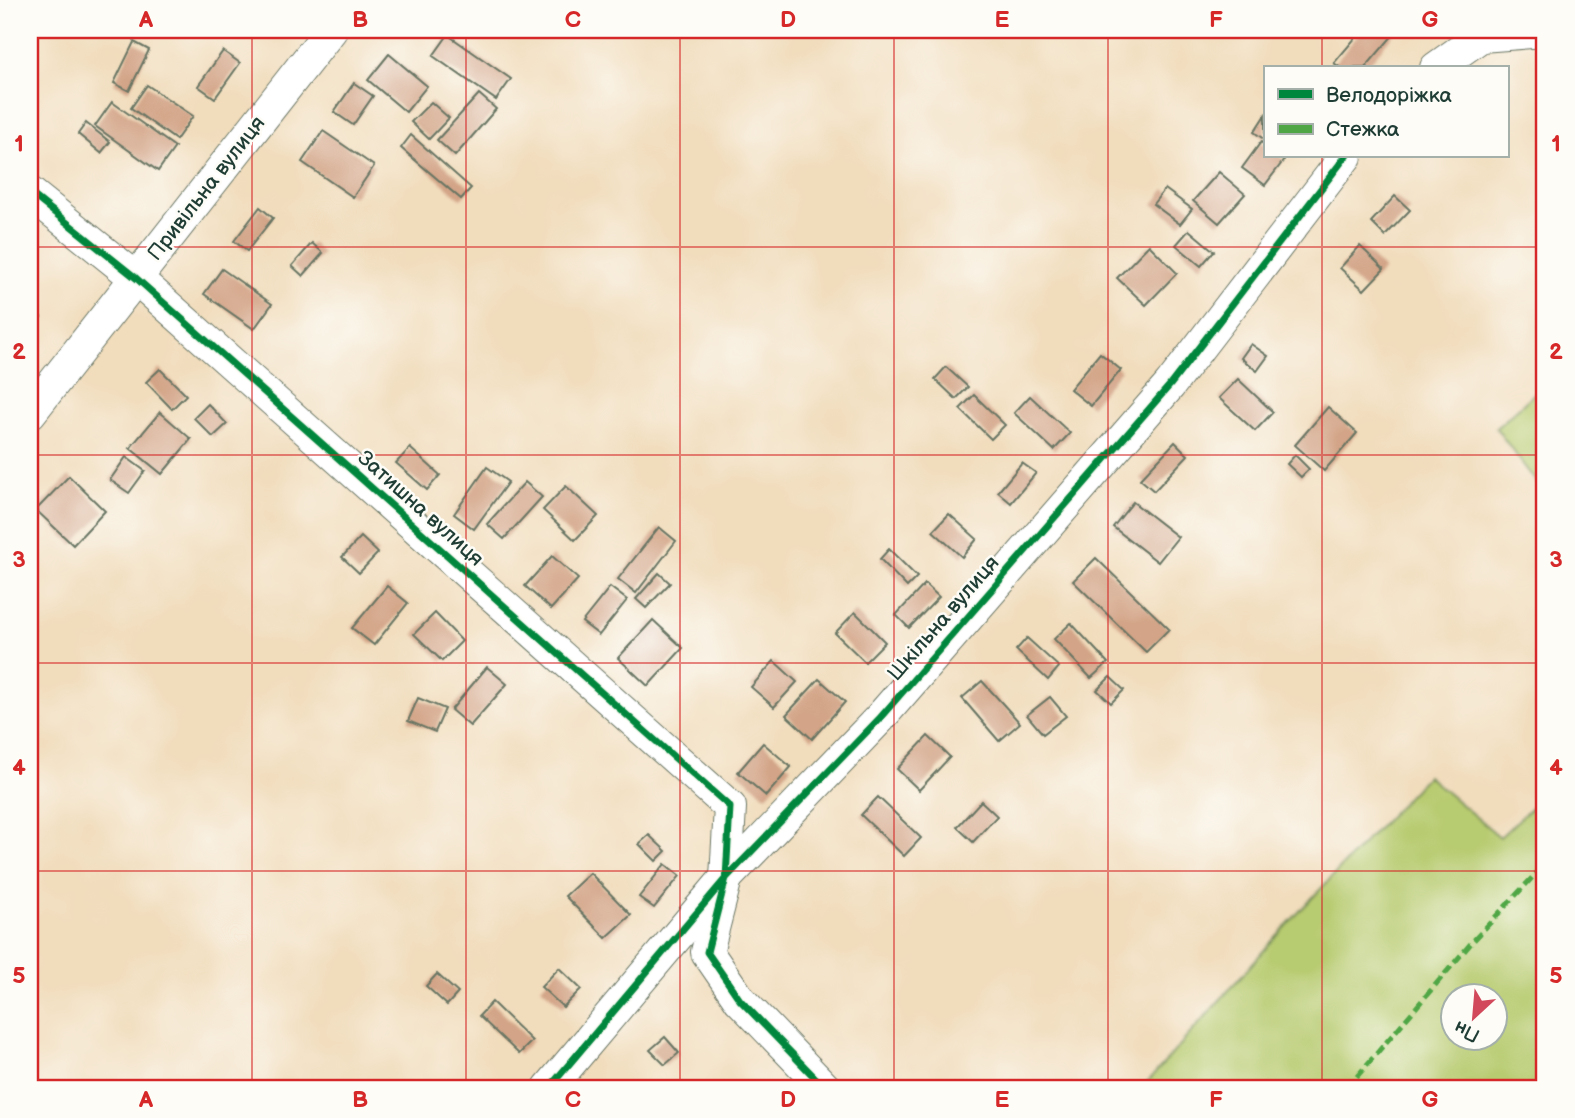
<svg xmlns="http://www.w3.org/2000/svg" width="1575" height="1118" viewBox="0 0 1575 1118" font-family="'Balsamiq Sans',sans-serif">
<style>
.green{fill:#b7cb6f;stroke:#6b8452;stroke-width:2;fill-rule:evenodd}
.building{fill:#d3a487}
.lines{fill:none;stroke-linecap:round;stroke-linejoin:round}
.minor-casing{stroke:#687563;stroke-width:34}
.minor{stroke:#fff;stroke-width:32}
.quiet{stroke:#4fa644;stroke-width:5;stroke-dasharray:10 5;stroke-linecap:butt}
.cycleway-casing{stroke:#fdfcf7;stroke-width:11}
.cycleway{stroke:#00873e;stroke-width:7}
.grid{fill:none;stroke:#d62828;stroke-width:2;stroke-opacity:0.55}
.labels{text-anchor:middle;stroke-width:5;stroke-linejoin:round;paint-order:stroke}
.street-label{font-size:21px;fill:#1f3d34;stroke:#fdfcf7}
.neatline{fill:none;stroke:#d62828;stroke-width:2.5}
.grid-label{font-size:23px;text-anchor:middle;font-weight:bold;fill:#d62828}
</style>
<rect width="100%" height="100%" fill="#fdfcf7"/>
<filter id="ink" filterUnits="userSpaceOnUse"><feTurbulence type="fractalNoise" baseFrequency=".0143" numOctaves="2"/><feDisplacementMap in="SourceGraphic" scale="14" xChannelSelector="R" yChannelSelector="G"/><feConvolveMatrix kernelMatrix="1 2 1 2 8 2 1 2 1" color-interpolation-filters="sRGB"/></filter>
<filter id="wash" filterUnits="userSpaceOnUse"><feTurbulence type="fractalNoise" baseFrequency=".00686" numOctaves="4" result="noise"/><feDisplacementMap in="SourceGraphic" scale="28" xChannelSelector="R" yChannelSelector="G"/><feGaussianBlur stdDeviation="1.57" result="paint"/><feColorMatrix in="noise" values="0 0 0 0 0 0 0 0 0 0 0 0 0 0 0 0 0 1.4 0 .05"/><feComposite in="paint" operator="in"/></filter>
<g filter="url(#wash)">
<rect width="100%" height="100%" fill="#f1dcbb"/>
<!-- green -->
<g class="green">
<polygon points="1545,384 1545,494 1496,428"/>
<path d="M1427,776L1500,837L1545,795V1088H1142L1282,930ZM1452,996H1494V1038H1452Z"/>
</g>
<g id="blocks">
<!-- building -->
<g class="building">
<polygon points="232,30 249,30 241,39"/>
<polygon points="1362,30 1390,30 1394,34 1365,68 1341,68 1334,63"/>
<polygon points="448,35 511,79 496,100 433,56"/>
<polygon points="134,42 149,50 129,91 114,83"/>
<polygon points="223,51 240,63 215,98 198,86"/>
<polygon points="389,54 427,86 406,112 368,80"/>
<polygon points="354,83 373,96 353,125 334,112"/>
<polygon points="147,85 193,116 176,140 131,108"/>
<polygon points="479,94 496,109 455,156 437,140"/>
<polygon points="112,102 175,147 158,171 95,126"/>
<polygon points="431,102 449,118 429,139 411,122"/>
<polygon points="1265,115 1265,140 1254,132"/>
<polygon points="86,123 110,142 101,153 78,134"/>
<polygon points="323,131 374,166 353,197 302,162"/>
<polygon points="411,135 471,188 461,199 401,148"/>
<polygon points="1261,142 1265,145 1265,156 1279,156 1284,160 1265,185 1242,168"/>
<polygon points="1219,172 1245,194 1219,223 1193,201"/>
<polygon points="1165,189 1192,209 1180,224 1153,204"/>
<polygon points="1395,196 1410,210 1385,236 1371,222"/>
<polygon points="260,207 273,218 247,251 234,241"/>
<polygon points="1189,230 1214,251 1201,266 1176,245"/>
<polygon points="312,243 323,253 303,276 292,266"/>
<polygon points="1149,245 1177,273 1146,305 1117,278"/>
<polygon points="1360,246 1384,269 1364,290 1340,268"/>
<polygon points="30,259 39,267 30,279"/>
<polygon points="222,269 272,304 254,329 204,294"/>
<polygon points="30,307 41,317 30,331"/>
<polygon points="1251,344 1268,356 1257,371 1241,358"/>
<polygon points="1100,353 1121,370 1091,406 1070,389"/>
<polygon points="946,367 968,387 956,399 935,379"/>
<polygon points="160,369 186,395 172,409 146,382"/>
<polygon points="1238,379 1273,412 1255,431 1219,398"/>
<polygon points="974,395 1005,425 991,439 960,409"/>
<polygon points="1030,396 1070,433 1054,450 1014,413"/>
<polygon points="208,404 227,424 213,437 194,418"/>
<polygon points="1328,407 1357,433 1324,471 1295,445"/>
<polygon points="160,412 191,439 162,474 130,448"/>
<polygon points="1175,442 1188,455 1154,491 1140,479"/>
<polygon points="410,448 440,475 427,490 396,463"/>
<polygon points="1295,455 1309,469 1301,477 1287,464"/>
<polygon points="126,457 145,471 129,493 110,480"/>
<polygon points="1022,463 1036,473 1011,503 998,492"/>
<polygon points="487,467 508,482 474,529 454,514"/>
<polygon points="69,476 105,511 73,545 36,510"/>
<polygon points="525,482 542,497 504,539 487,524"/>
<polygon points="566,486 598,516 575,540 543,510"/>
<polygon points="1133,502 1178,537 1158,562 1113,527"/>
<polygon points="949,514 977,539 962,557 933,531"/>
<polygon points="659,527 676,541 636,593 618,579"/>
<polygon points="361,537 378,553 359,573 342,557"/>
<polygon points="889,549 917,577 907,587 880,559"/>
<polygon points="552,556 578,579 551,609 525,586"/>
<polygon points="1096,558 1169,629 1146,652 1073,581"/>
<polygon points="659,573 670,583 646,608 636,599"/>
<polygon points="925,584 939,597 909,628 896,615"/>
<polygon points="387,586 408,603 374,645 352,628"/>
<polygon points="610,587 627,600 599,635 582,622"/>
<polygon points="855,612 885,642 865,662 835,633"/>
<polygon points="435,613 462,641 442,661 414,634"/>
<polygon points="653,620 683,648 648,686 618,658"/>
<polygon points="1071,623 1108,663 1091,678 1054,639"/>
<polygon points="1027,638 1059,667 1048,680 1016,650"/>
<polygon points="774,661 797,682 774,707 751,687"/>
<polygon points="487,667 507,684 470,726 451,710"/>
<polygon points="1110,677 1124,690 1111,703 1097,690"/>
<polygon points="819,679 845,702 812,739 786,715"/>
<polygon points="982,681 1020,723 999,741 962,698"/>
<polygon points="1050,697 1066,716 1043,734 1027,715"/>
<polygon points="418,698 445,709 435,732 408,721"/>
<polygon points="928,736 950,757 919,790 897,769"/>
<polygon points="763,743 791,767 766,796 738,772"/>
<polygon points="878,797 921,838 904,856 861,815"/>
<polygon points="981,801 997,816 973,842 957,827"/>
<polygon points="649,835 666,851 656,861 639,844"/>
<polygon points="665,864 680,876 654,908 639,897"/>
<polygon points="590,873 631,915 606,938 565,896"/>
<polygon points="559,968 581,989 563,1007 541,987"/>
<polygon points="437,974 458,993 447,1005 426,986"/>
<polygon points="492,1002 532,1041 519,1054 479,1016"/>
<polygon points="665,1037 679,1053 665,1065 650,1050"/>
</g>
</g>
</g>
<g filter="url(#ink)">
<use href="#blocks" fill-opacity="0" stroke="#687563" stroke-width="2"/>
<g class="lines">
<!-- minor casing -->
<g class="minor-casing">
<g id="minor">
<polyline points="1436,68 1481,36 1545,31"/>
<polyline points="30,193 136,278 730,807 726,878 707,952 740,1000 825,1088"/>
<polyline points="30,413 331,30"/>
<polyline points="549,1088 726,878 879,719 1170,385 1346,156"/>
</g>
</g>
<!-- minor -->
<use href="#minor" class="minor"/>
<!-- quiet -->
<polyline class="quiet" points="1347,1088 1473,941 1545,864"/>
<!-- cycleway casing -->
<g class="cycleway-casing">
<g id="cycleway">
<polyline points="30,193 136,278 730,807 726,878 707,952 740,1000 825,1088"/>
<polyline points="549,1088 726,878 879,719 1170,385 1346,156"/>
</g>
</g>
<!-- cycleway -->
<use href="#cycleway" class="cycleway"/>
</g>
</g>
<!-- grid -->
<path class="grid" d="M252,30V1088M466,30V1088M680,30V1088M894,30V1088M1108,30V1088M1322,30V68M1322,156V1088M30,247H1545M30,455H1545M30,663H1545M30,871H1545"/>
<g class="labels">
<!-- street labels -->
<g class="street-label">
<text transform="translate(206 188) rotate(-52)" y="7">Привільна вулиця</text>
<text transform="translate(421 508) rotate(42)" y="7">Затишна вулиця</text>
<text transform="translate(943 618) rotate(-49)" y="7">Шкільна вулиця</text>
</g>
</g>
<!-- margin -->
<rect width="1575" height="1118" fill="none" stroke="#fdfcf7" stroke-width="77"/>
<!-- legend -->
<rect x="1264" y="66" width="245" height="91" fill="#fdfcf7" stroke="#a4b0a9" stroke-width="2"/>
<rect x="1278" y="89" width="35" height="10" fill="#00873e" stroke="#a4b0a9" stroke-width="2"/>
<text x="1326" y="102" font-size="21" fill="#1f3d34">Велодоріжка</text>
<rect x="1278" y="124" width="35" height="10" fill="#4fa644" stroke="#a4b0a9" stroke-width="2"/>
<text x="1326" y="136" font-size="21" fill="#1f3d34">Стежка</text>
<!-- north arrow -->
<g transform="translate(1474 1017) rotate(206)"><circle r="33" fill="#fdfcf7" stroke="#a4b0a9" stroke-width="2"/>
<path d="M0-5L12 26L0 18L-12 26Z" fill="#d1495b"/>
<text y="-10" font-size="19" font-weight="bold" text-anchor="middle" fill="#1f3d34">Пн</text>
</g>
<rect x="38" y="38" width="1498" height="1042" class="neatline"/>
<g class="grid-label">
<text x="146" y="27">A</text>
<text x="360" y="27">B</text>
<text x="573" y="27">C</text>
<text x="788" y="27">D</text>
<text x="1002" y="27">E</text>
<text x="1216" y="27">F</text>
<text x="1430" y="27">G</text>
<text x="19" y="151">1</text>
<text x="1556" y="151">1</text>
<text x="19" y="359">2</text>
<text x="1556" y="359">2</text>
<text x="19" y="567">3</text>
<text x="1556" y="567">3</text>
<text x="19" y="775">4</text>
<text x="1556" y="775">4</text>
<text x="19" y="983">5</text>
<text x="1556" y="983">5</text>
<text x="146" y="1107">A</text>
<text x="360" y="1107">B</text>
<text x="573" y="1107">C</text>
<text x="788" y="1107">D</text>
<text x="1002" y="1107">E</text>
<text x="1216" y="1107">F</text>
<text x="1430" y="1107">G</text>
</g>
</svg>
